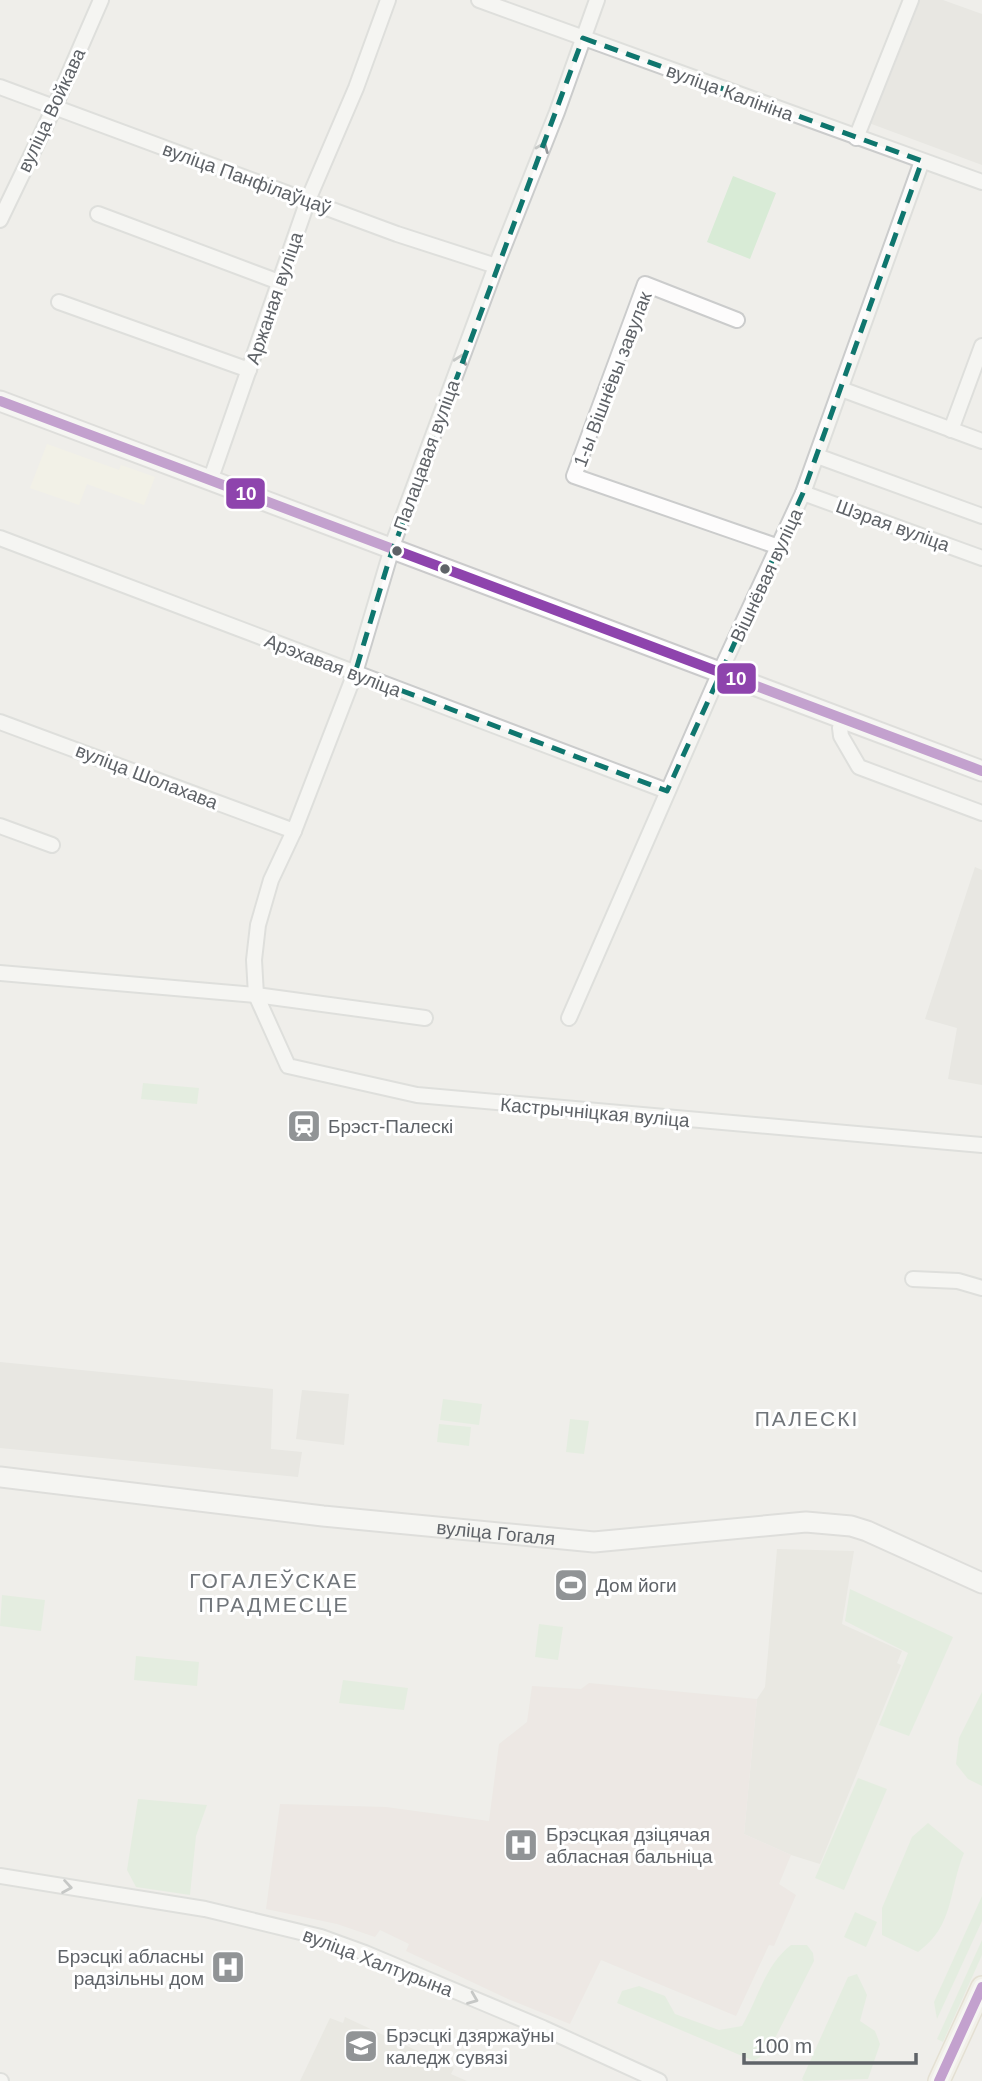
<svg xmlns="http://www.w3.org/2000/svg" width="982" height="2081" viewBox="0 0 982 2081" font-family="Arial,sans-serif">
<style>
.commercial{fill:#f7f3e4}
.industrial{fill:#dfddda}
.education{fill:#e2e0da}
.medical{fill:#eae0de}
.green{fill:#d8ebd6}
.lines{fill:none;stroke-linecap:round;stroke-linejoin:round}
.street-casing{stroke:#cbcccc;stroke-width:18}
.secondary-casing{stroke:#cacacb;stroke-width:23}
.primary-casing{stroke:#d7ceb8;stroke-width:24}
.street{stroke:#fdfcfc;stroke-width:14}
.secondary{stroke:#fdfcfc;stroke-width:19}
.primary{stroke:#f4f2e9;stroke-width:21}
.bus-1-casing{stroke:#fff;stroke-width:16}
.bus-1{stroke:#8e44ad;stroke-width:10}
.oneway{stroke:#96999c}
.marked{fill:none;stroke:#0f766e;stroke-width:5;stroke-dasharray:14 9;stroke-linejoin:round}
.bus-dot{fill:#5f6368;stroke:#fff;stroke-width:2.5}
.labels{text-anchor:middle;stroke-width:6;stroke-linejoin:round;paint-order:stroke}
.street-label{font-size:19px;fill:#5f6368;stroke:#fff}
.poi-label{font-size:19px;fill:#5f6368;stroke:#fff;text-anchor:start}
.neighbourhood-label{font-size:21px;letter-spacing:2px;fill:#70757a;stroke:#fff}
.line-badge{stroke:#fff;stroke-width:2.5}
.badge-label{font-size:19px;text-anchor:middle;font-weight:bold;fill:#fff}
</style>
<rect width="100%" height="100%" fill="#efeeea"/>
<!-- commercial -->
<polygon class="commercial" points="47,444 119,470 121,465 155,477 144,505 87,484 79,505 30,488"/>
<!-- industrial -->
<g class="industrial">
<polygon points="918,0 943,0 982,14 982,165 869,123"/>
<polygon points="975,867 982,870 982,1085 948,1079 957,1028 925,1019"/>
<polygon points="0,1362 273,1389 271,1449 302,1452 298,1477 0,1448"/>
<polygon points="302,1390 349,1394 344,1445 296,1439"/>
</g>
<!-- education -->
<g class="education">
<polygon points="777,1549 854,1551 842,1624 902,1651 897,1663 901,1665 820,1864 791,1855 744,1834 757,1699 765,1687"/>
<polygon points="345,2017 454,2068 451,2074 467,2081 300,2081 330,2018 343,2023"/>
</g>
<!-- medical -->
<polygon class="medical" points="589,1683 757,1699 744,1834 791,1855 779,1884 796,1895 774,1946 769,1945 736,2016 601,1960 570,2024 508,1999 406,1951 409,1944 380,1930 375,1937 337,1924 266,1909 280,1804 386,1807 489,1821 499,1744 527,1722 532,1686 581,1689"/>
<!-- green -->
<g class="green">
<polygon points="733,176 776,193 750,259 707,242"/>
<polygon points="143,1083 199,1088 197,1104 141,1099"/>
<polygon points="443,1399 482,1404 479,1425 440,1420"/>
<polygon points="570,1419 589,1421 584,1454 566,1452"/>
<polygon points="439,1424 471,1427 469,1446 437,1442"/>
<polygon points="850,1589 953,1637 909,1736 879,1725 908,1653 845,1621"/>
<polygon points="2,1595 45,1600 41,1631 0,1626"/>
<polygon points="539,1624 563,1627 558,1660 535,1657"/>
<polygon points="136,1656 199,1662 197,1686 134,1680"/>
<polygon points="343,1680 408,1688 404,1710 339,1703"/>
<polygon points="982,1692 982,1786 968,1779 956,1764 959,1738"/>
<polygon points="858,1778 887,1789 844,1890 815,1878"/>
<polygon points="138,1799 207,1805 196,1836 190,1895 136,1887 127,1870"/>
<path d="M928,1823L964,1853C948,1891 955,1925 918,1952L882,1935V1908L912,1837Z"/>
<polygon points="982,1896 982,1921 937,2019 934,2002"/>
<polygon points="855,1912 877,1922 866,1947 844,1937"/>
<polygon points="982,1940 982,1955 943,2042 937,2039"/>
<path d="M791,1945H807L813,1953L814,1961L768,2052L754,2061L617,2003L622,1991L639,1986L665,1996L675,2014L719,2030L742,2026C758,1999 765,1965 791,1945Z"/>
<polygon points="857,1974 867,1995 860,2021 875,2031 880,2044 868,2079 804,2081 802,2079 848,1977"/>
</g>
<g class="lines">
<!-- street casing -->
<g class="street-casing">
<g id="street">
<polyline points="479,0 982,182"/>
<polyline points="597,0 557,112 496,266 395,538 355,673 294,831 271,880 258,925 254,960 256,995 288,1066 417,1095 982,1145"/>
<polyline points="0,87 397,234 496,266"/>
<polyline points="856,138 911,0"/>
<polyline points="98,214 279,282"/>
<polyline points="0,220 54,108 101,0"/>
<polyline points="59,302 249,370"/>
<polyline points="737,320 645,284 574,476 779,547"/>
<polyline points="841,389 982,441"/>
<polyline points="951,430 982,346"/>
<polyline points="817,456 982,516"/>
<polyline points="210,481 308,200 356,88 388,0"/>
<polyline points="803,493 982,558"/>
<polyline points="0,538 667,791"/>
<polyline points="843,719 840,728 841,736 859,767 982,813"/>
<polyline points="0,722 294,831"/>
<polyline points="0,826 52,845"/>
<polyline points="0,973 256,995 425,1018"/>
<polyline points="569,1018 720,672 803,493 922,161"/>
<polyline points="913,1279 958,1281 982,1288"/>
<polyline points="0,1876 205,1909 321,1937 365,1953 543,2028 659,2081"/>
<polyline points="0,2081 1,2081"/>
</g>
</g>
<!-- secondary casing -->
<g class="secondary-casing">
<g id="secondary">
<polyline points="0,401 982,771"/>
<path id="s1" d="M0,1477L323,1516L594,1542L806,1522L851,1526L867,1531L982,1583"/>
</g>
</g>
<!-- primary casing -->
<g class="primary-casing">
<polyline id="primary" points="939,2081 982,1987"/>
</g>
<!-- street -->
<use href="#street" class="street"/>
<!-- secondary -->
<use href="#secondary" class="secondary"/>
<!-- primary -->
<use href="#primary" class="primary"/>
<!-- bus-1 casing -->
<g class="bus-1-casing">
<g id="bus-1">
<polyline points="0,401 982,771"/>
<polyline points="939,2081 982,1987"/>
</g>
</g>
<!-- bus-1 -->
<use href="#bus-1" class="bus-1"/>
</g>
<!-- one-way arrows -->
<defs><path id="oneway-chevron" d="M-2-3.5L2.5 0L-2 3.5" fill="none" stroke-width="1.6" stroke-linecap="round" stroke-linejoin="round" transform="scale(1.75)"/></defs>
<g class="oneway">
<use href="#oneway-chevron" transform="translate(543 147) rotate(-68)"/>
<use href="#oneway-chevron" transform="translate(461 359) rotate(-70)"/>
<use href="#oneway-chevron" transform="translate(67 1887) rotate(9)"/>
<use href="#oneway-chevron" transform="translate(473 1999) rotate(22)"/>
</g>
<!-- marked area -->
<path d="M0 0H982V2081H0ZM583,38L922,161L803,493L667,791L355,673L389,560Z" fill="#efeeea" fill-opacity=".55" fill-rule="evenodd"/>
<path class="marked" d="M583,38L922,161L803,493L667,791L355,673L389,560Z"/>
<!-- icons -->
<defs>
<g id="station-square" transform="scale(1.75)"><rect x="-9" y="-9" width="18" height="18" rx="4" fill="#919496" stroke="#fff"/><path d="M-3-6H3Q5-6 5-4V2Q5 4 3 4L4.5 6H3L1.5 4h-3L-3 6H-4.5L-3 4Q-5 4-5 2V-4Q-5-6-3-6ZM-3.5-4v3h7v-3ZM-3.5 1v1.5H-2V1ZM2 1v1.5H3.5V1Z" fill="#fff"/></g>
<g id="stadium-square" transform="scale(1.75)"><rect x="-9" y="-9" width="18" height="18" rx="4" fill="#919496" stroke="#fff"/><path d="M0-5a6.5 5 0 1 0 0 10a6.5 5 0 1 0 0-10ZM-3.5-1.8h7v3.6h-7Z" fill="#fff"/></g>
<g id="hospital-square" transform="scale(1.75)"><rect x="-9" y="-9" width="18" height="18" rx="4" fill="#919496" stroke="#fff"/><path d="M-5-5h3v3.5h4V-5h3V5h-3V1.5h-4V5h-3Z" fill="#fff"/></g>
<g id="university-square" transform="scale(1.75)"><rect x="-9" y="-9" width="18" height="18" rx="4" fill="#919496" stroke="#fff"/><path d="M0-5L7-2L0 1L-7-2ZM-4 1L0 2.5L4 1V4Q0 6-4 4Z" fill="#fff"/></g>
</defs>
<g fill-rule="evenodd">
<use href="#station-square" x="304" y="1126"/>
<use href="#stadium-square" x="571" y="1585"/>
<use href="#hospital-square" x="521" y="1845"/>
<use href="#hospital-square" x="228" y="1967"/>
<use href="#university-square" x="361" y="2046"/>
</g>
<!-- markers -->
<g class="bus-dot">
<circle cx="397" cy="551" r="6"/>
<circle cx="445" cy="569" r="6"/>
</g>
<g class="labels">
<!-- street labels -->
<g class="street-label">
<text transform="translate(730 92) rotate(20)" y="7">вуліца Калініна</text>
<text transform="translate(51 110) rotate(-65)" y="7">вуліца Войкава</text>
<text transform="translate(247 178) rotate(20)" y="7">вуліца Панфілаўцаў</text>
<text transform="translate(274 298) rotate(-71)" y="7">Аржаная вуліца</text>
<text transform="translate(612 379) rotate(-69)" y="7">1-ы Вішнёвы завулак</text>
<text transform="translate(426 455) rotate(-70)" y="7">Палацавая вуліца</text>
<text transform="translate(893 525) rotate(20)" y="7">Шэрая вуліца</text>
<text transform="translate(766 575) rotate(-65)" y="7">Вішнёвая вуліца</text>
<text transform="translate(333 665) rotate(21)" y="7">Арэхавая вуліца</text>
<text transform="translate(147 776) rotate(21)" y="7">вуліца Шолахава</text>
<text transform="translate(595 1112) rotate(5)" y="7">Кастрычніцкая вуліца</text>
<text dy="7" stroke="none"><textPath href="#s1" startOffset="499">вуліца Гогаля</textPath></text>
<text transform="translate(378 1962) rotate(21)" y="7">вуліца Халтурына</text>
</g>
<!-- poi labels -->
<g class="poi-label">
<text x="328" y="1133">Брэст-Палескі</text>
<text x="596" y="1592">Дом йоги</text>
<text x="546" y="1841">Брэсцкая дзіцячая<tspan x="546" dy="22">абласная бальніца</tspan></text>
<text x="204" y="1963" text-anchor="end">Брэсцкі абласны<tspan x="204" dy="22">радзільны дом</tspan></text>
<text x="386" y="2042">Брэсцкі дзяржаўны<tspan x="386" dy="22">каледж сувязі</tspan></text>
</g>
<!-- neighbourhood labels -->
<g class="neighbourhood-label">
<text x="807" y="1426">ПАЛЕСКІ</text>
<text x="274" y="1588">ГОГАЛЕЎСКАЕ<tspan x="274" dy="24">ПРАДМЕСЦЕ</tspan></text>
</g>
</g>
<g class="line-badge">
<rect x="225" y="477" width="41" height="33" rx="7" fill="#8e44ad"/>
<rect x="716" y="662" width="41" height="33" rx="7" fill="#8e44ad"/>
</g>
<g class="badge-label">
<text x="246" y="500">10</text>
<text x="736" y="685">10</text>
</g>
<!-- scale -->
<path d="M744 2053v10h172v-10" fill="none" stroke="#5f6368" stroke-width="3.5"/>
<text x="754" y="2053" font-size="21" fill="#5f6368" stroke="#ffffff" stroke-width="5" paint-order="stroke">100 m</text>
</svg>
